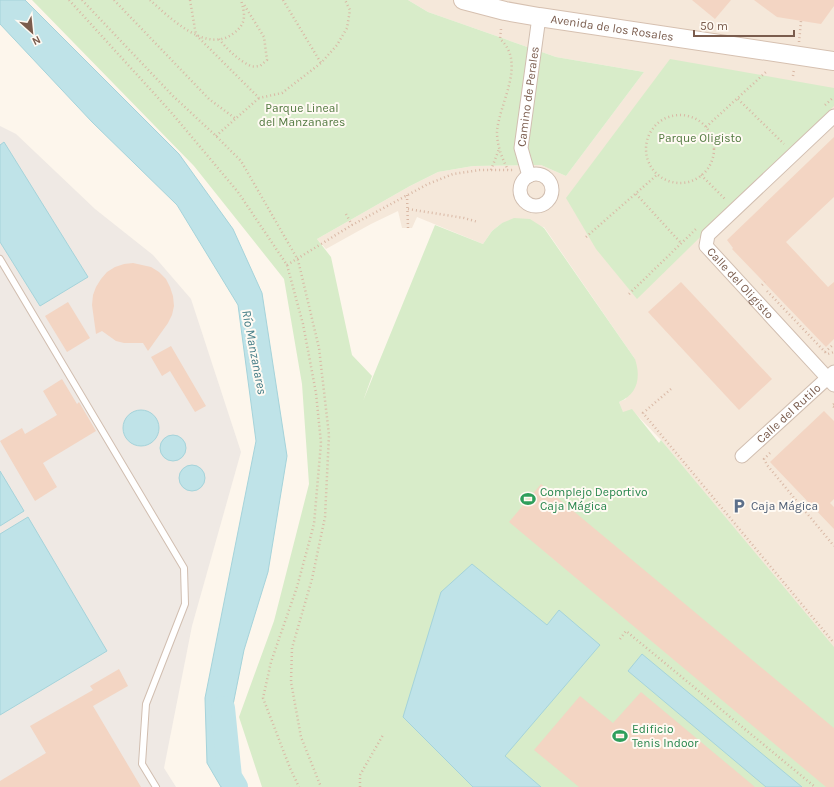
<svg xmlns="http://www.w3.org/2000/svg" width="834" height="787" viewBox="0 0 834 787" font-family="Karla,sans-serif">
<style>
.residential{fill:#f5e8da}
.industrial{fill:#efe9e4}
.green{fill:#d8ecc9}
.water{fill:#bfe3e8;stroke:#a5d3da}
.lines{fill:none;stroke-linecap:round;stroke-linejoin:round}
.river{stroke:#bfe3e8;stroke-width:24}
.building{fill:#f3d5c3}
.service-casing{stroke:#d1beb0;stroke-width:8}
.minor-casing{stroke:#d1beb0;stroke-width:15}
.secondary-casing{stroke:#d6c0b0;stroke-width:20}
.path{stroke:#d9b8a5;stroke-width:2.5;stroke-dasharray:1 3;stroke-linecap:butt}
.service{stroke:#fff;stroke-width:6}
.minor{stroke:#fff;stroke-width:13}
.secondary{stroke:#fff;stroke-width:18}
.labels{text-anchor:middle;stroke-width:4;stroke-linejoin:round;paint-order:stroke}
.street-label{font-size:12px;fill:#7a5c4d;stroke:#fffaf3}
.park-label{font-size:12px;fill:#537a41;stroke:#fffaf3}
.leisure-label{font-size:12px;fill:#27864d;stroke:#fffaf3;text-anchor:start}
.service-label{font-size:12px;fill:#4e5e75;stroke:#fffaf3;text-anchor:start}
.water-label{font-size:13px;font-style:italic;fill:#437c86;stroke:#fffaf3}
</style>
<rect width="100%" height="100%" fill="#fdf6ec"/>
<!-- residential -->
<polygon class="residential" points="408,0 834,0 834,649 661,440 632,410 623,413 619,402 626,399 635,359 544,227 502,223 492,231 483,244 417,217 412,228 402,228 398,211 371,224 326,249 317,239 410,186 438,172 473,166 541,165 566,176 644,72 556,57 428,12"/>
<!-- industrial -->
<polygon class="industrial" points="0,126 16,134 95,209 153,255 191,299 241,452 192,626 164,768 176,787 0,787"/>
<!-- green -->
<g class="green">
<path d="M32,0H408L428,12L556,57L644,72L566,176L541,165L473,166L438,172L410,186L317,239L331,257L352,355L372,376L363,401L435,225L483,244L492,231L502,223L514,218L530,219L544,228L635,359C641,377 638,394 619,402L623,412L632,409L659,443L661,440L834,647V787H262L239,717L274,621L309,484L302,384L284,279L194,166Z"/>
<polygon points="670,59 834,88 834,106 637,299 596,249 566,198"/>
</g>
<!-- water -->
<g class="water">
<polygon points="0,0 25,0 179,154 233,229 262,293 287,456 268,572 244,650 226,740 227,755 246,787 221,787 207,763 205,698 256,441 238,305 177,205 92,122 0,24"/>
<polygon points="4,142 88,277 40,306 0,242 0,145"/>
<circle cx="141" cy="428" r="18"/>
<circle cx="173" cy="448" r="13"/>
<circle cx="192" cy="478" r="13"/>
<polygon points="0,471 24,511 0,526"/>
<polygon points="28,517 107,651 0,715 0,534"/>
<polygon points="472,564 547,625 559,610 600,645 505,756 541,787 473,787 403,717 441,592"/>
<polygon points="642,654 802,787 766,787 628,671"/>
</g>
<g class="lines">
<!-- river -->
<polyline class="river" points="223,708 230,777 236,787"/>
</g>
<!-- building -->
<g class="building">
<polygon points="692,0 731,0 715,19"/>
<polygon points="754,0 834,0 834,6 821,24 777,17"/>
<polygon points="834,137 834,197 786,242 828,287 834,282 834,339 826,347 732,249 733,248 727,240"/>
<polygon points="133,263 151,267 159,272 166,279 170,287 173,296 174,306 172,315 168,323 148,351 143,343 124,343 116,341 102,331 96,334 92,305 93,295 96,287 101,279 107,272 115,267 124,264"/>
<polygon points="681,282 772,379 739,410 648,312"/>
<polygon points="68,302 90,338 67,352 45,316"/>
<polygon points="171,346 206,406 195,412 170,371 162,376 151,357"/>
<polygon points="62,379 77,404 79,402 96,431 43,463 57,487 35,501 0,441 22,428 25,434 57,415 43,391"/>
<polygon points="824,411 834,421 834,499 830,503 834,507 834,529 770,462"/>
<polygon points="541,484 834,728 834,787 826,787 509,522"/>
<polygon points="119,669 128,686 93,706 141,787 0,787 0,781 46,753 30,726 93,690 90,686"/>
<polygon points="641,692 755,787 579,787 534,750 580,696 613,723"/>
</g>
<g class="lines">
<!-- service casing -->
<g class="service-casing">
<polyline id="service" points="0,259 184,568 185,604 146,704 142,764 156,787"/>
</g>
<!-- minor casing -->
<g class="minor-casing">
<g id="minor">
<path id="s1" d="M834,116L708,235L706,246L834,385"/>
<circle cx="536" cy="190" r="16"/>
<path id="s2" d="M529,176L521,148L539,17"/>
<path id="s3" d="M742,456L834,372"/>
</g>
</g>
<!-- secondary casing -->
<g class="secondary-casing">
<g id="secondary">
<path id="s4" d="M463,0L505,11L539,17L834,61"/>
</g>
</g>
<!-- path -->
<g class="path">
<polyline points="69,0 170,111 238,192 287,265 303,324 316,393 321,443 314,524 297,587 271,662 263,698 290,768 299,787"/>
<polyline points="82,0 173,96 216,136 241,161 298,260 319,348 329,435 325,517 312,579 292,648 291,682 301,737 321,787"/>
<polyline points="114,0 209,99 236,119"/>
<path d="M150,0C169,17 207,55 234,33C247,23 245,14 241,0"/>
<polyline points="190,0 196,35 259,98 282,93 321,63 337,45 347,28 350,10 345,0"/>
<polyline points="283,0 321,63"/>
<path d="M501,29L500,39C527,63 499,103 497,132C497,146 502,158 508,170"/>
<path d="M219,39C227,49 239,61 251,66C254,67 257,66 260,66L267,60L264,37L243,3"/>
<polyline points="799,42 801,21"/>
<polyline points="793,76 794,69"/>
<polyline points="738,99 784,144"/>
<polyline points="825,105 834,97"/>
<circle cx="680" cy="149" r="34"/>
<polyline points="706,127 766,72"/>
<polyline points="216,136 259,98"/>
<polyline points="491,170 499,149"/>
<polyline points="701,175 726,200"/>
<polyline points="636,194 681,243"/>
<polyline points="407,195 408,228"/>
<polyline points="408,209 464,218 478,222"/>
<polyline points="346,214 352,225"/>
<polyline points="586,237 658,174"/>
<polyline points="287,265 352,225 428,184 453,174 480,170 515,170"/>
<polyline points="762,285 765,282"/>
<polyline points="767,291 825,352 828,354 834,352"/>
<polyline points="629,294 696,229"/>
<polyline points="825,352 834,344"/>
<polyline points="671,389 643,413 834,643"/>
<polyline points="834,404 832,406 834,407"/>
<polyline points="770,453 764,459 767,465 834,546"/>
<polyline points="620,639 626,631 815,787"/>
<polyline points="360,787 360,775 383,735"/>
</g>
<!-- service -->
<use href="#service" class="service"/>
<!-- minor -->
<use href="#minor" class="minor"/>
<!-- secondary -->
<use href="#secondary" class="secondary"/>
</g>
<!-- icons -->
<defs>
<g id="stadium-bare" transform="scale(1.2)"><path d="M0-5a6.5 5 0 1 0 0 10a6.5 5 0 1 0 0-10ZM-3.5-1.8h7v3.6h-7Z" fill="#2e9e5b" stroke="#fffaf3" stroke-width="2.5" paint-order="stroke"/></g>
<g id="parking-bare" transform="scale(1.2)"><path d="M-3.5-5.5H1a3.5 3.5 0 0 1 0 7H-1V5.5H-3.5ZM-1-3.4V-.6H.8a1.4 1.4 0 0 0 0-2.8Z" fill="#5c6f8a" stroke="#fffaf3" stroke-width="2.5" paint-order="stroke"/></g>
</defs>
<g fill-rule="evenodd">
<use href="#stadium-bare" x="528" y="499"/>
<use href="#parking-bare" x="739" y="506"/>
<use href="#stadium-bare" x="620" y="736"/>
</g>
<g class="labels">
<!-- street labels -->
<g class="street-label">
<text dy="4" stroke="none"><textPath href="#s4" startOffset="152">Avenida de los Rosales</textPath></text>
<text dy="4" stroke="none"><textPath href="#s2" startOffset="81">Camino de Perales</textPath></text>
<text dy="4" stroke="none"><textPath href="#s1" startOffset="235">Calle del Oligisto</textPath></text>
<text dy="4" stroke="none"><textPath href="#s3" startOffset="63">Calle del Rutilo</textPath></text>
</g>
<!-- park labels -->
<g class="park-label">
<text x="302" y="112">Parque Lineal<tspan x="302" dy="14">del Manzanares</tspan></text>
<text x="700" y="142">Parque Oligisto</text>
</g>
<!-- leisure labels -->
<g class="leisure-label">
<text x="540" y="496">Complejo Deportivo<tspan x="540" dy="14">Caja Mágica</tspan></text>
<text x="632" y="733">Edificio<tspan x="632" dy="14">Tenis Indoor</tspan></text>
</g>
<!-- service labels -->
<g class="service-label">
<text x="751" y="510">Caja Mágica</text>
</g>
<!-- water labels -->
<g class="water-label">
<text transform="translate(255 352) rotate(79)" y="5">Río Manzanares</text>
</g>
</g>
<!-- north arrow -->
<g transform="translate(32 32) rotate(153)" stroke="#fffaf3" stroke-width="3" paint-order="stroke">
<path d="M0-3L7 15L0 10L-7 15Z" fill="#7a5c4d"/>
<text y="-6" font-size="11" font-weight="bold" text-anchor="middle" fill="#7a5c4d">N</text>
</g>
<!-- scale -->
<path d="M694 30v6h100v-6" fill="none" stroke="#7a5c4d" stroke-width="2"/>
<text x="700" y="30" font-size="12" fill="#7a5c4d" stroke="#fffaf3" stroke-width="3" paint-order="stroke">50 m</text>
</svg>
